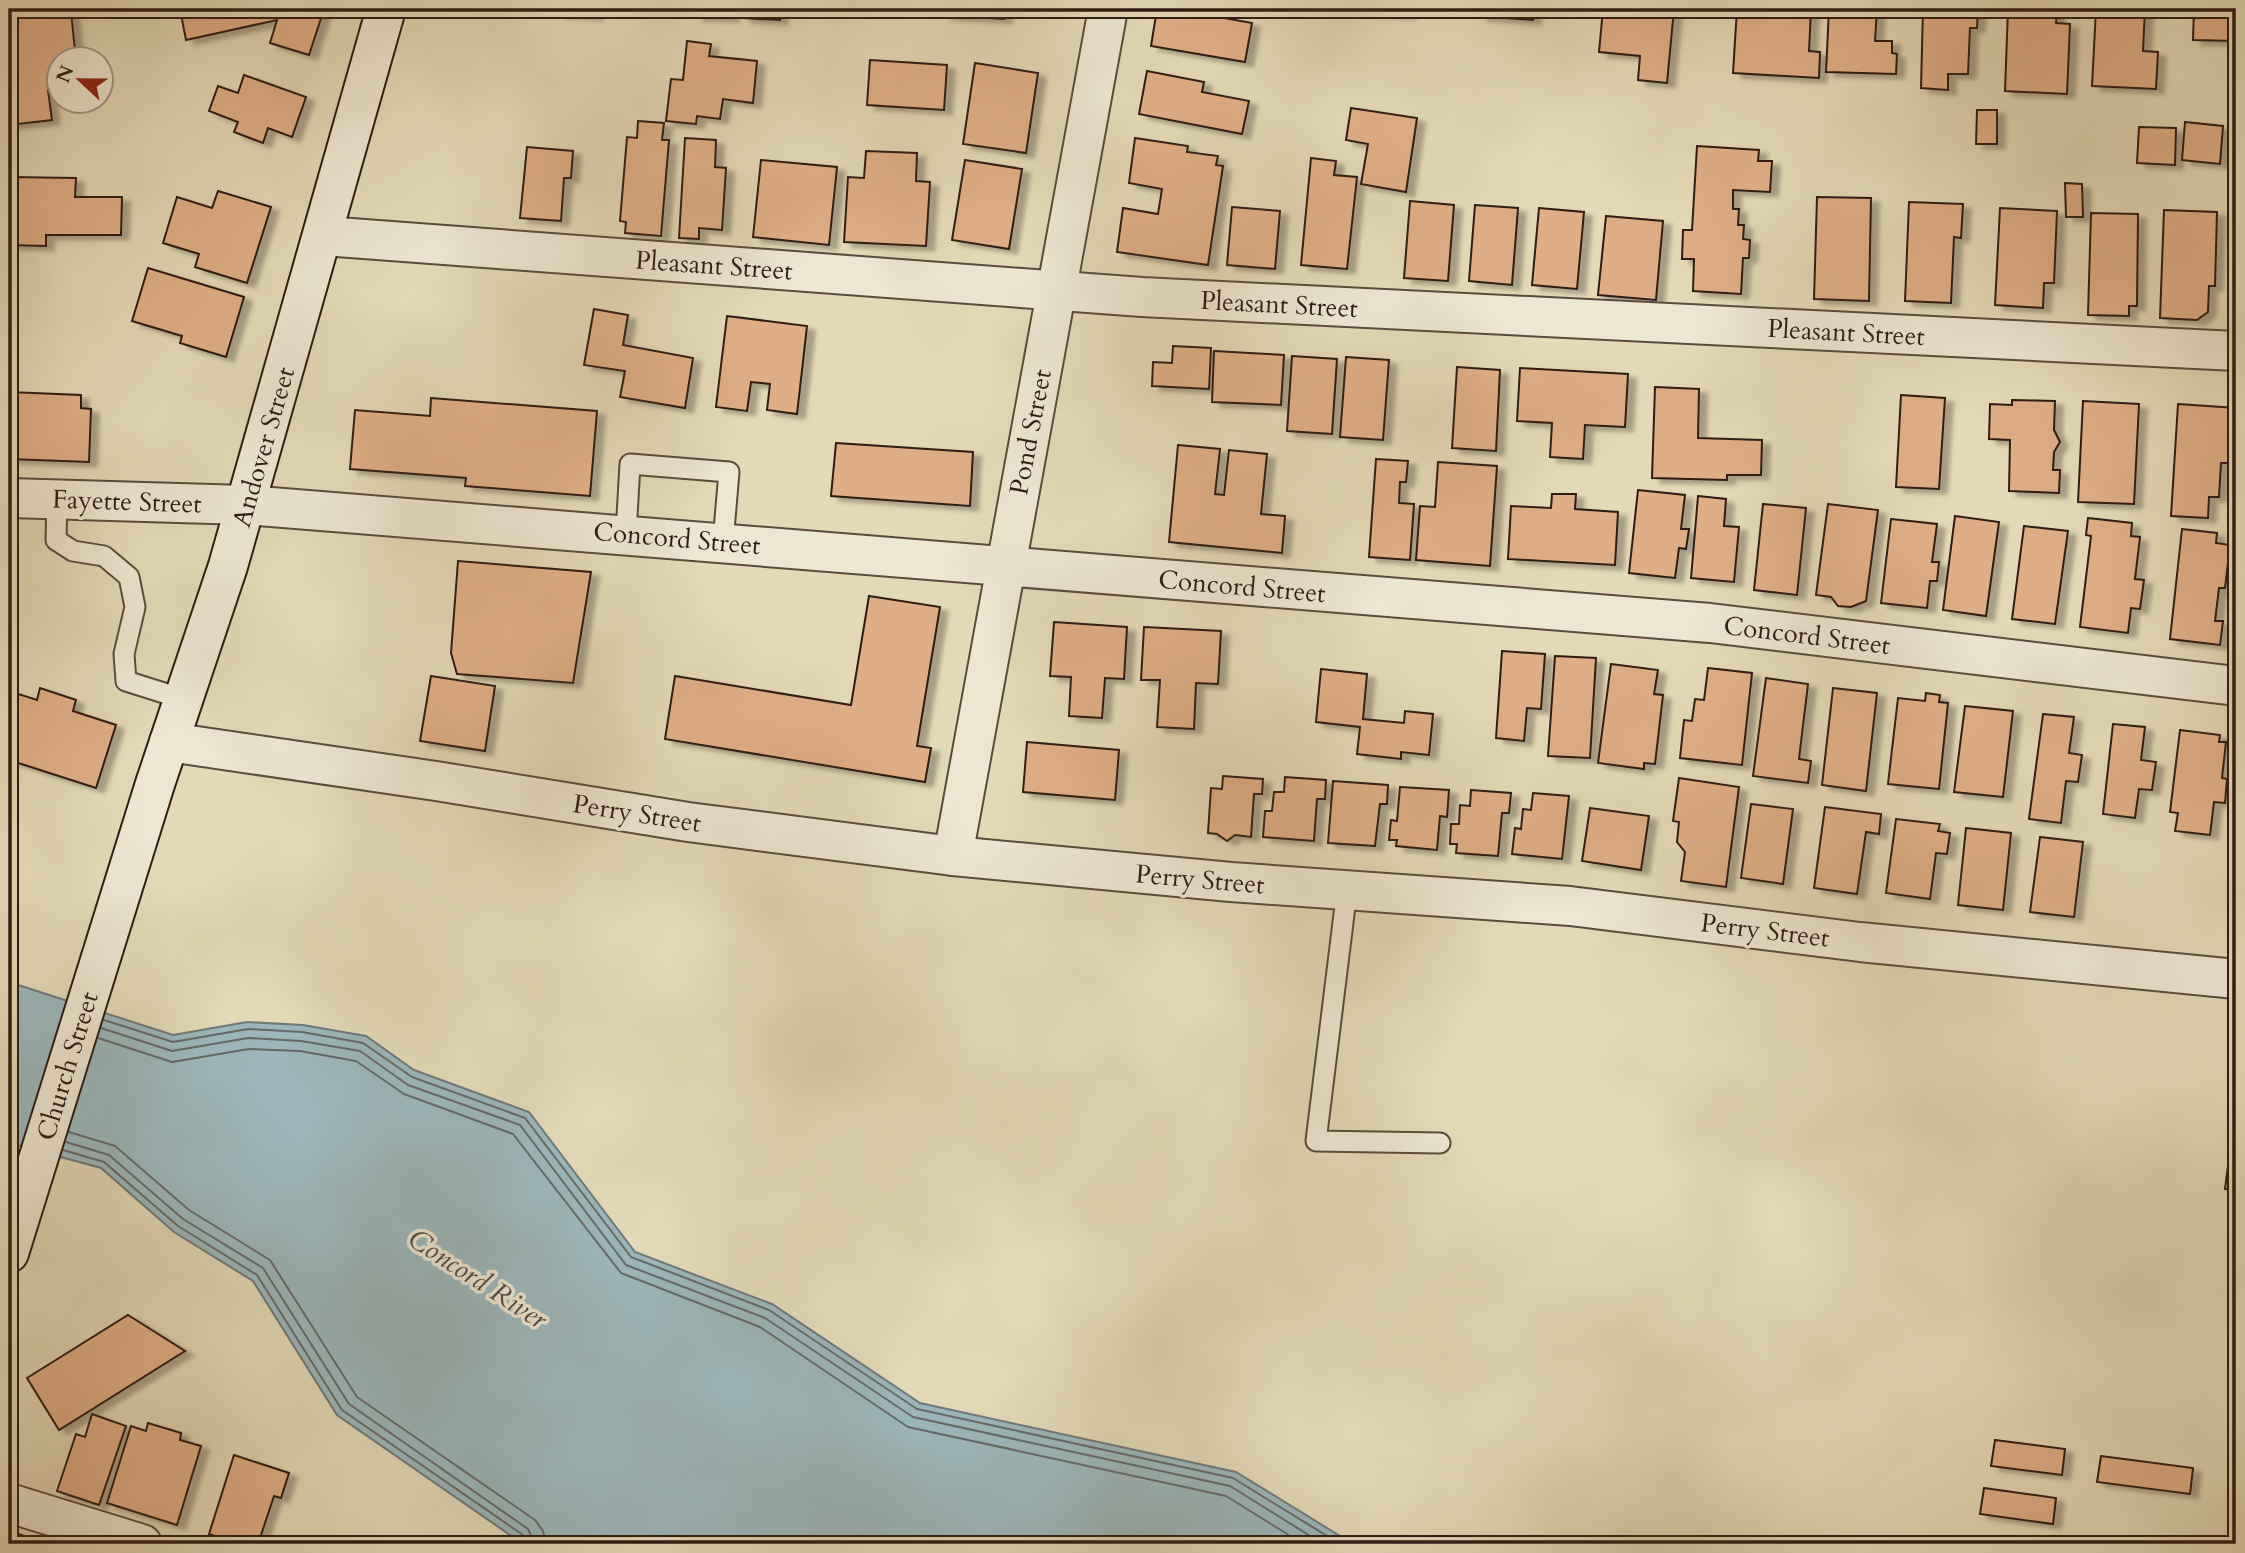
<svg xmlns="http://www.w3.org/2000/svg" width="2245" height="1553" viewBox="0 0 2245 1553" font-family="Cardo,serif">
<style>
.water{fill:#9bb7bb;stroke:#6f7979;stroke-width:2}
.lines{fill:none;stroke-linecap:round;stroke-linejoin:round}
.shore{stroke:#646a68;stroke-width:2}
.building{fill:#e0ae86;stroke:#2e1c15;stroke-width:2;filter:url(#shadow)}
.lane-casing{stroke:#5b4b3e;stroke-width:23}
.street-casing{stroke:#5b4b3e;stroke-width:42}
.secondary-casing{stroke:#2e1c15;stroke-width:42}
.lane{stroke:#ede6d1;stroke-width:19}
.street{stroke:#ede6d1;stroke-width:38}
.secondary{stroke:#ede6d1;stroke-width:38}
.labels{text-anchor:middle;stroke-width:7;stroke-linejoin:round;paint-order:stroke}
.street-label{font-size:26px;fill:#2e1c15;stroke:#ede6d1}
.water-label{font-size:28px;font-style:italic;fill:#4f4a47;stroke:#ede6d1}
</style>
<defs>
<filter id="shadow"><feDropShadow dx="8" dy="4.5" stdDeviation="2" flood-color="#0004"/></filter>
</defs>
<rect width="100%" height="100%" fill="#e3d9b8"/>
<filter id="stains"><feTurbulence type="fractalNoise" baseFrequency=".00286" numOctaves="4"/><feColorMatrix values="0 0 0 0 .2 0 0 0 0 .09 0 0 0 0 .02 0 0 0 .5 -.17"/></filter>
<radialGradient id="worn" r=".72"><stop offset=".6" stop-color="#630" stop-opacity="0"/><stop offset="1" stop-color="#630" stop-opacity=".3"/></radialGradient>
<!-- water -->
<polygon class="water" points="9,982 173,1035 247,1022 303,1025 366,1036 414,1070 529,1112 635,1252 772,1304 920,1403 1236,1472 1353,1544 523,1544 337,1415 253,1281 174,1232 101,1168 9,1143"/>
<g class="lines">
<!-- shore -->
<g class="shore">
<polyline points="104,1020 173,1042 248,1029 302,1032 363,1043 412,1077 525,1118 631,1257 769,1310 917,1409 1233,1478 1340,1544"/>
<polyline points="101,1028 172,1051 248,1038 301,1041 360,1051 408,1085 520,1125 626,1265 765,1318 913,1417 1230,1486 1323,1544"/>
<polyline points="98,1038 172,1062 249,1049 300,1051 356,1061 404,1094 513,1134 621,1273 760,1327 908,1427 1226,1496 1303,1544"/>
<polyline points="69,1132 115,1146 189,1210 270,1260 357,1397 535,1520 543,1531 546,1544"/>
<polyline points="66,1142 109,1155 183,1219 263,1268 349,1404 528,1529 535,1544"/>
<polyline points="63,1150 104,1162 178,1226 257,1275 342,1410 523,1535 526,1544"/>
</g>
</g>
<!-- building -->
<g class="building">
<polygon points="180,9 324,9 309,55 270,43 277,20 186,40"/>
<polygon points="557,9 595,9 595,16 557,13"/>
<polygon points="695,9 731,9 731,17 695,16"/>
<polygon points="744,9 780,9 780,20 743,18"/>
<polygon points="944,9 1005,9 1004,19 943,15"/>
<polygon points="1157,9 1175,9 1252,23 1245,62 1151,46"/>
<polygon points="1348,9 1407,9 1407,15"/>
<polygon points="1480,9 1533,9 1533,20 1479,16"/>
<polygon points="1603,9 1674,9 1667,83 1638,80 1640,56 1599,52"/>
<polygon points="1737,9 1811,9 1809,51 1820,52 1819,78 1733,73"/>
<polygon points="1829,9 1877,9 1875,41 1892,41 1892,53 1897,54 1896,74 1826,72"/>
<polygon points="1923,9 1978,9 1977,28 1970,28 1968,74 1948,74 1948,90 1921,88"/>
<polygon points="2008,9 2057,9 2056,23 2070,24 2067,94 2005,91"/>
<polygon points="2096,9 2145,9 2143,51 2158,52 2156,89 2092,86"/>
<polygon points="2194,9 2236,9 2236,41 2193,40"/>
<polygon points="71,12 76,60 60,60 60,89 48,90 52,120 9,125 9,18"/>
<polygon points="687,41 711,44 709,56 757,61 753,103 723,99 720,119 697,116 696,124 666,121 671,79 683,80"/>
<polygon points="870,60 947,65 944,110 867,105"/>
<polygon points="975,63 1038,73 1026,153 963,144"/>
<polygon points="1147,71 1204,82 1202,92 1249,101 1242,134 1139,114"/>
<polygon points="244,75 306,97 292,137 268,128 263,143 234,132 238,122 209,111 218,86 238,93"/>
<polygon points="1351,108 1417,118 1406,192 1361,184 1368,144 1346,140"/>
<polygon points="1977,110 1997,110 1997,144 1976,144"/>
<polygon points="638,121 664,123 662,140 669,140 661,236 625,233 626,222 620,221 627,137 637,138"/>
<polygon points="2185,122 2223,126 2220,164 2182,160"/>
<polygon points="2139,127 2176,128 2175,165 2137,163"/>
<polygon points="685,138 716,140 715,167 726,168 722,230 699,228 699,239 679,238"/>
<polygon points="1135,138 1188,146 1187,152 1218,156 1216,165 1223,166 1208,265 1117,252 1123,208 1158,214 1162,189 1129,183"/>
<polygon points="1697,146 1759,150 1758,161 1772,161 1770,192 1733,190 1733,209 1739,209 1738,225 1744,225 1743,239 1750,240 1749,258 1743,258 1741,294 1693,291 1694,259 1682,259 1683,230 1692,230"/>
<polygon points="527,147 573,151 571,178 564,178 561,221 520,218"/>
<polygon points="866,151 917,153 916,181 930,182 926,246 844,242 848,177 864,178"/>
<polygon points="1311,158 1336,161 1334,175 1357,177 1347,269 1301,265"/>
<polygon points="761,160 837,167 829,245 753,237"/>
<polygon points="965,160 1022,169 1009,249 952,240"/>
<polygon points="9,177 76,178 75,197 122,197 121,235 46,235 46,246 9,245"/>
<polygon points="2065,183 2082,184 2083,217 2066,217"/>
<polygon points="218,191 271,207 247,283 195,267 199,254 163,243 177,197 212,208"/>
<polygon points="1817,197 1871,198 1869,301 1814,299"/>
<polygon points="1410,201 1454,205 1448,281 1404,278"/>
<polygon points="1909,202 1963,204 1961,238 1954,237 1951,303 1905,301"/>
<polygon points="1475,205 1518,208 1512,285 1469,281"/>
<polygon points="1232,207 1280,211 1275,269 1227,265"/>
<polygon points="1539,208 1584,212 1577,289 1532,285"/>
<polygon points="2000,208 2057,211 2054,283 2044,283 2043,308 1995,305"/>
<polygon points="2164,210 2217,212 2215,286 2209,286 2208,312 2197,320 2160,318"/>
<polygon points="2091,213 2138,214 2137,306 2129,306 2129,316 2088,315"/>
<polygon points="1606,216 1663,221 1656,300 1598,295"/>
<polygon points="2236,242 2236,319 2232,319"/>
<polygon points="148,268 244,297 226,357 180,343 182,336 132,321"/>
<polygon points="594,309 628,315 623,345 693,358 685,408 620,397 625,371 584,365"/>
<polygon points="727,316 807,326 797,414 767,410 770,384 751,382 747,411 716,407"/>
<polygon points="1173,346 1211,348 1209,389 1152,386 1153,362 1172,363"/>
<polygon points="1214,351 1284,355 1281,405 1212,402"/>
<polygon points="1292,356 1337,359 1332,434 1287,431"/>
<polygon points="1346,357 1389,360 1383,440 1340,437"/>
<polygon points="1457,367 1500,370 1496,451 1452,448"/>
<polygon points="1520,368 1628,374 1625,427 1585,425 1583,459 1550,457 1552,423 1517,421"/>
<polygon points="1655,387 1699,389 1698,438 1762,440 1761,475 1727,475 1727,480 1652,478"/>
<polygon points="9,392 81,395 81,408 91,409 89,462 9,459"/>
<polygon points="1901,395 1945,398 1939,489 1896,487"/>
<polygon points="431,398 597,411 590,496 465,486 466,478 350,469 355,410 430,416"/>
<polygon points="2012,400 2055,401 2054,430 2060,442 2054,452 2053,470 2060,470 2059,493 2009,491 2010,440 1989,439 1990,404 2012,405"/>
<polygon points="2083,401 2139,404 2134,504 2078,502"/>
<polygon points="2178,404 2236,408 2233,463 2221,463 2219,497 2209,497 2208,518 2171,516"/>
<polygon points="836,443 973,452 970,506 831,496"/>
<polygon points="1178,445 1220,449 1215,494 1224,495 1229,450 1267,454 1261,514 1285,516 1282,553 1169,542"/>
<polygon points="1376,459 1408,461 1406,482 1400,482 1399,503 1414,504 1410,560 1369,557"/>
<polygon points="1438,462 1497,466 1490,566 1416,560 1420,506 1435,507"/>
<polygon points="1638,490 1685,495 1681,529 1689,529 1686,549 1679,548 1675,578 1629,573"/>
<polygon points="1552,494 1576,494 1575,509 1618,512 1615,565 1508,559 1511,506 1551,508"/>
<polygon points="1698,496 1726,499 1724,526 1739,527 1734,582 1691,578"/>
<polygon points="1763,504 1806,508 1797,595 1754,590"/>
<polygon points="1828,504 1878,510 1866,601 1851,607 1838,606 1831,597 1816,595"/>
<polygon points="1955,516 1999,522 1986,616 1943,610"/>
<polygon points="2088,518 2132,523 2131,536 2140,537 2135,579 2144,580 2140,609 2131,608 2128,633 2080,627 2091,536 2086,535"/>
<polygon points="1891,519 1937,524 1932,562 1939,562 1937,581 1930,581 1927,608 1881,603"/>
<polygon points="2024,526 2068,531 2055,624 2012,619"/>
<polygon points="2182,529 2217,533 2216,543 2230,545 2225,588 2219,588 2215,621 2223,621 2220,645 2170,639"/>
<polygon points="458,561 591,572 573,683 457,674 451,653"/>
<polygon points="869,596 940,607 917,746 931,748 925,782 665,739 675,676 851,705"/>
<polygon points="1054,622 1127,627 1124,679 1105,678 1102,718 1069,716 1071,677 1050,676"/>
<polygon points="1144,627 1221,631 1218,684 1196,683 1194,729 1157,727 1160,680 1141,680"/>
<polygon points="1502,651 1545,654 1541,709 1527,708 1524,741 1496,738"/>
<polygon points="1555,656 1596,658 1590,758 1548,756"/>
<polygon points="1611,664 1658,670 1654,694 1663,695 1655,764 1644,763 1644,769 1598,763"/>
<polygon points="1708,668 1752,673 1742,765 1680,758 1684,720 1692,721 1695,699 1704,700"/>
<polygon points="1321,669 1367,674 1363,719 1404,723 1405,711 1433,714 1429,755 1401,752 1401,759 1357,754 1360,727 1316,722"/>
<polygon points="431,676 495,686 485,751 420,741"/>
<polygon points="1766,678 1808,684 1799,759 1811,761 1808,783 1753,776"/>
<polygon points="40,688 76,700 73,711 116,725 96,788 9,760 9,691 37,700"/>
<polygon points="1833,688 1877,693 1866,791 1822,785"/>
<polygon points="1926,693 1940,695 1939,702 1948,703 1939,789 1888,784 1898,698 1925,701"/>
<polygon points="1965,706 2013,711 2003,797 1954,792"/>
<polygon points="2043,714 2074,717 2069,753 2082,755 2078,782 2066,781 2061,823 2029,819"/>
<polygon points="2113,724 2145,727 2141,760 2156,762 2152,790 2139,789 2135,818 2103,814"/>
<polygon points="2180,730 2220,735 2219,742 2226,742 2222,778 2227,779 2225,803 2214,802 2210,835 2175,831 2178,813 2170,812"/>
<polygon points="1027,742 1119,750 1115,800 1023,792"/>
<polygon points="1223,776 1263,779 1262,794 1254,794 1251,837 1235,835 1227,841 1217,834 1208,833 1211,788 1222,789"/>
<polygon points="1285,777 1326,780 1325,799 1317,799 1314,841 1263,837 1265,811 1272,811 1274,792 1284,792"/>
<polygon points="1679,778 1739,787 1726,887 1681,881 1685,852 1677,842 1679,822 1673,821"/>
<polygon points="1333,781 1388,785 1387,804 1380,804 1375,846 1328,843"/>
<polygon points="1400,787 1449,790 1447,817 1440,816 1437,850 1396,846 1397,840 1389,840 1391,820 1397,821"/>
<polygon points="1471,790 1511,793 1509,813 1502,813 1498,856 1456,853 1457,844 1450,844 1451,824 1459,824 1460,805 1470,806"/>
<polygon points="1533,793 1569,796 1562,859 1512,854 1515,828 1521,829 1523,809 1531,810"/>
<polygon points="1751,804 1793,809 1783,884 1741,878"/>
<polygon points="1825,807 1881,814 1879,834 1866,832 1857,894 1814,888"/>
<polygon points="1590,808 1649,816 1641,870 1582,861"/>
<polygon points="1896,819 1940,824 1938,831 1950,833 1947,854 1936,853 1930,899 1886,893"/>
<polygon points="1966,828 2011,833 2003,910 1958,905"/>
<polygon points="2040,837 2083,842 2074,917 2030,912"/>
<polygon points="2235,1112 2236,1112 2236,1191 2225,1189"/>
<polygon points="128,1315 185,1351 59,1430 27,1378"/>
<polygon points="92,1414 126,1426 99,1505 57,1491 76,1434 85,1437"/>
<polygon points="148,1423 181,1433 180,1440 201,1446 177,1525 107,1503 131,1426 146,1431"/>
<polygon points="1995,1440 2065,1449 2062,1475 1991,1466"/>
<polygon points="234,1455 289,1473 281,1498 274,1496 258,1544 239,1544 209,1534"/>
<polygon points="2101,1456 2193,1468 2190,1494 2097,1482"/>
<polygon points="1984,1488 2056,1498 2053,1524 1980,1514"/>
<polygon points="9,1531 49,1544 9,1544"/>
</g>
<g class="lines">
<!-- lane casing -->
<g class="lane-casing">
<g id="lane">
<polyline points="57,499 56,540 73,551 104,556 129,577 135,607 124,654 126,681 183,699"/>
<polyline points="626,534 630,464 729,472 723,542"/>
<polyline points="1347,890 1316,1141 1440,1143"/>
</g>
</g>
<!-- street casing -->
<g class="street-casing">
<g id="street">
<polyline points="324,236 1142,297 2236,351"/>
<polyline points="9,498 246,505 1710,623 2236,686"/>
<polyline points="169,742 436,781 688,822 953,856 1231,882 1570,906 1860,942 2236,979"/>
<polyline points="953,856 1108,9"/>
<polyline points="9,1503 142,1544"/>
</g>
</g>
<!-- secondary casing -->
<g class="secondary-casing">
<polyline id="secondary" points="9,1253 155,784 228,566 386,9"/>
</g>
<!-- lane -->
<use href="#lane" class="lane"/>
<!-- street -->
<use href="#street" class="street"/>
<!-- secondary -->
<use href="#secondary" class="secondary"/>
</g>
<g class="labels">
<!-- street labels -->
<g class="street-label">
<text transform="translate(714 265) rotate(4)" y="9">Pleasant Street</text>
<text transform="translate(1279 304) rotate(3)" y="9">Pleasant Street</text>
<text transform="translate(1846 332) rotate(3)" y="9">Pleasant Street</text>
<text transform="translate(1030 432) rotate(-79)" y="9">Pond Street</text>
<text transform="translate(263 447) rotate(-74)" y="9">Andover Street</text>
<text transform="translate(127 501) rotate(2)" y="9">Fayette Street</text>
<text transform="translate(677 538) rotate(5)" y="9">Concord Street</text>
<text transform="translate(1242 586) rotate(5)" y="9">Concord Street</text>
<text transform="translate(1807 635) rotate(7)" y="9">Concord Street</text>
<text transform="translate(637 813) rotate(9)" y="9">Perry Street</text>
<text transform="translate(1200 879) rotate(5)" y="9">Perry Street</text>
<text transform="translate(1765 930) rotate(7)" y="9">Perry Street</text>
<text transform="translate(67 1066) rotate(-73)" y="9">Church Street</text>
</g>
<!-- water labels -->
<g class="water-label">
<text transform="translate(478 1278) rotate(33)" y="10">Concord River</text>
</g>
</g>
<!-- margin -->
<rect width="2245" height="1553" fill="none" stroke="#e3d9b8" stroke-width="35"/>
<rect x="10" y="10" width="2224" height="1532" fill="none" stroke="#2e1c15" stroke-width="3.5"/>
<rect x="18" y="18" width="2210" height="1518" fill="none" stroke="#2e1c15" stroke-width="2"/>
<!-- north arrow -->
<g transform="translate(80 80) rotate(292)"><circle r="33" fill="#ede6d1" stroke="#a19586" stroke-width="2"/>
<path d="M0-5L12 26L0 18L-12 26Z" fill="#8f2418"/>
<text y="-10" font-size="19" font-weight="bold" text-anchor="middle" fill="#2e1c15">N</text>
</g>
<rect width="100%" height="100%" filter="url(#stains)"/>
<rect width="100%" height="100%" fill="url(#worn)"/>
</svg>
